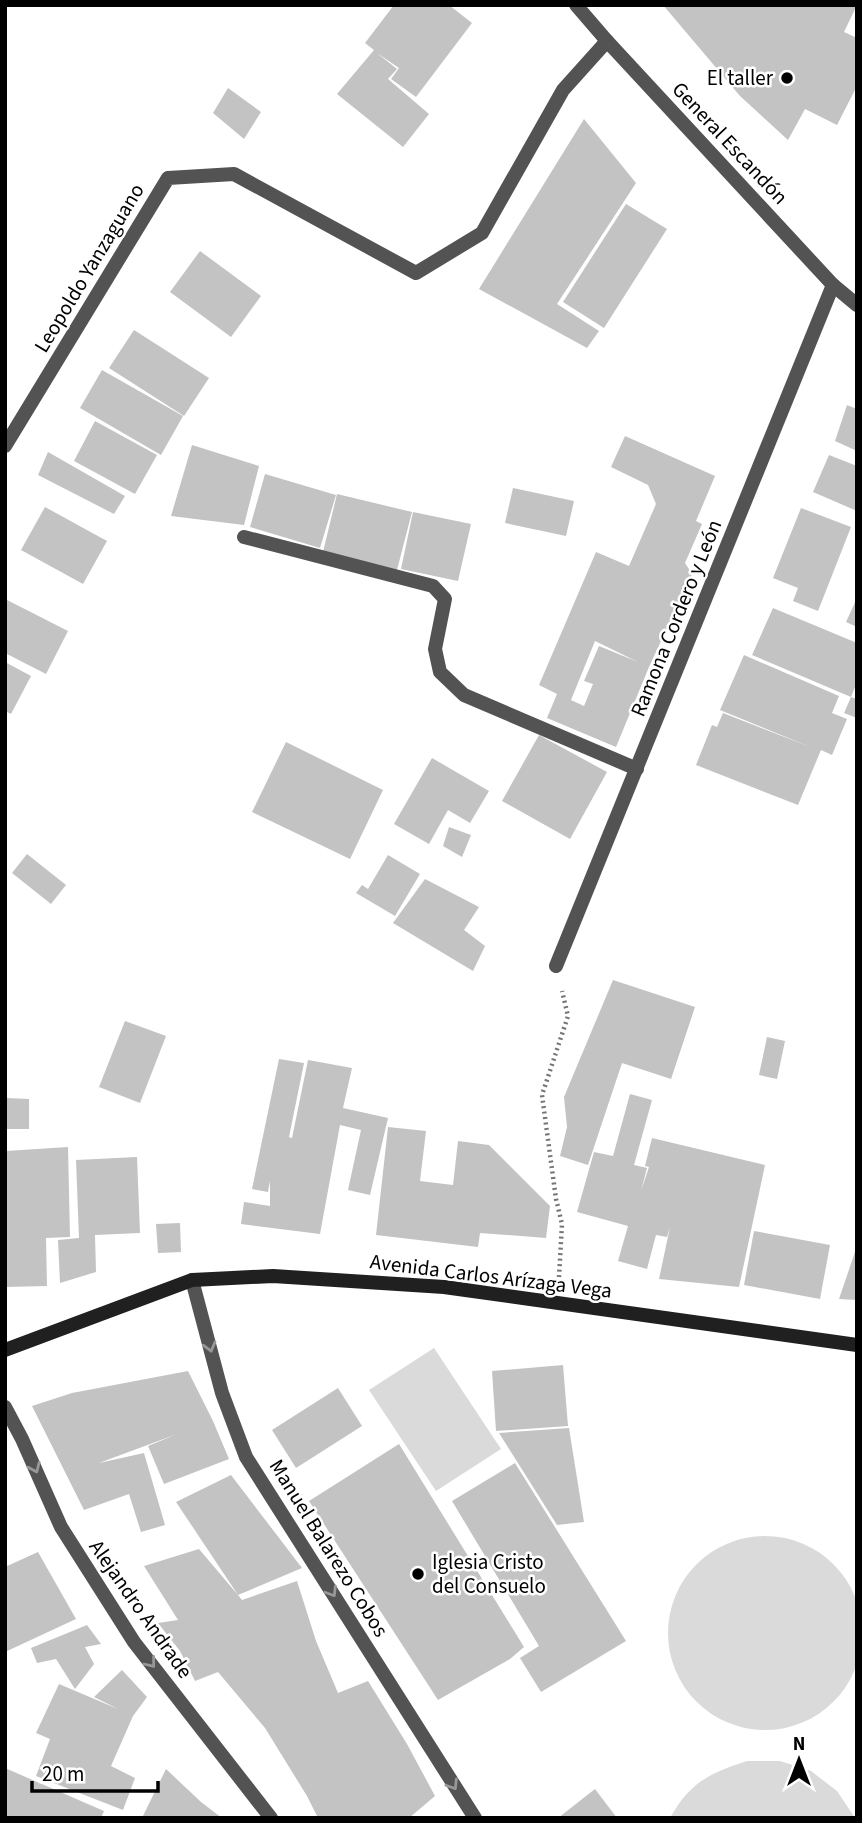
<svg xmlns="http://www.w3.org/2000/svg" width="862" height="1823" viewBox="0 0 862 1823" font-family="'Source Sans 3',sans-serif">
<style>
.green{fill:#dadada}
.building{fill:#c3c3c3;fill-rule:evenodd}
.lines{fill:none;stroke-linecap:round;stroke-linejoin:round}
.path{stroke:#757575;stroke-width:4.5;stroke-dasharray:2 3.5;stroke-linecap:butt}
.street{stroke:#535353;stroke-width:14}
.secondary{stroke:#202020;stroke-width:14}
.oneway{stroke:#989898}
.poi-dot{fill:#000;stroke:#fff;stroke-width:2.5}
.labels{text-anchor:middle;stroke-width:5;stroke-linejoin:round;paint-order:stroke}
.poi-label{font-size:21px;fill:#000;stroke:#fff;text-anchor:end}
.street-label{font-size:21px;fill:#000;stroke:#fff}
</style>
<rect width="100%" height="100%" fill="#fff"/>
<!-- green -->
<g class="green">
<polygon points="434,1348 501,1449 436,1491 369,1390"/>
<circle cx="765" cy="1633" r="97"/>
<path d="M747,1761H780L811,1771L837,1791L855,1818H670C690,1782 710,1773 747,1761Z"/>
</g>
<!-- building -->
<g class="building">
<polygon points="394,5 449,5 472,23 416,97 391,79 399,68 377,53 397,69 388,79 429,114 403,147 337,94 374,50 365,43"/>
<polygon points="663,5 857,5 844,32 857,38 857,86 837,125 805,109 788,140 740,96"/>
<polygon points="228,88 261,112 244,139 213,113"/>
<polygon points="584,119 636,183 557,304 599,331 587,348 479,289"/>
<polygon points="626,204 667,229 604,328 563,302"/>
<polygon points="200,251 261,296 231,337 170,292"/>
<polygon points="134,330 209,378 184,416 109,368"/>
<polygon points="102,370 183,416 161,455 80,408"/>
<polygon points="847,405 857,409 857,451 835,441"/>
<polygon points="95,421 157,455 135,494 74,461"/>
<path d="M625,436L715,476L696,521L702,524L685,563L692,574L649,667L616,747L547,718L557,694L539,685L596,552L629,566L656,504L648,485L611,467ZM595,641L638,662L599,646L584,681L593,684L584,706L571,700Z"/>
<polygon points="192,445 259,466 244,525 171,516"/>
<polygon points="48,452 125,496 114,514 38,475"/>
<polygon points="829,455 857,466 857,511 813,492"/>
<polygon points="265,474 336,495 320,548 250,527"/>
<polygon points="513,488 574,501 566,536 505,523"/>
<polygon points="337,494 412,512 397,570 323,552"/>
<polygon points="45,507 107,541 83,584 21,550"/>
<polygon points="801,508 851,527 818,611 793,601 798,588 773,578"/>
<polygon points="413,512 471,524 458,581 401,569"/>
<polygon points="857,598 857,627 846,622"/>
<polygon points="5,599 68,631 46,674 5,653"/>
<polygon points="773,608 857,643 857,682 851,697 857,699 857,718 844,713 851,697 752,655"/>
<polygon points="744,655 839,696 832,713 847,719 832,755 821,750 798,805 696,765 712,725 717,727 723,713 813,748 720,710"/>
<polygon points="5,662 31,676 11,714 5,711"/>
<polygon points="539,735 607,772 570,839 502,801"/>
<polygon points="286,742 383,790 350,859 252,812"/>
<polygon points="432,758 489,791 470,823 448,810 429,844 394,824"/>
<polygon points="449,827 471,835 462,857 443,846"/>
<polygon points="27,854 66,885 51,904 12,873"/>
<polygon points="388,855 420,874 395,916 356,893 362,885 368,889"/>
<polygon points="425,879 479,907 464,930 485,946 473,971 393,923"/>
<polygon points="613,980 695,1007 671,1079 622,1063 588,1165 560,1156 567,1127 564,1097"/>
<polygon points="125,1021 166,1036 140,1103 99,1087"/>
<polygon points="767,1037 785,1041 777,1079 759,1075"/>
<polygon points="279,1059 304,1063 289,1137 292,1138 308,1060 352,1068 343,1108 388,1118 370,1195 348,1190 361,1130 340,1125 320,1234 241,1224 244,1202 270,1206 270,1181 268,1192 252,1189"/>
<polygon points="630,1094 652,1100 634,1165 647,1168 641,1191 649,1167 645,1166 652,1138 765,1165 739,1287 659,1279 670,1227 667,1237 656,1235 647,1269 618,1261 628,1226 577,1212 594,1152 613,1156"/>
<polygon points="7,1098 29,1099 29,1129 6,1129"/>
<polygon points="388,1127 426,1131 420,1181 453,1185 458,1141 489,1145 550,1206 546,1238 480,1233 478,1247 376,1235"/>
<polygon points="68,1147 70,1237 46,1238 47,1286 5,1287 6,1151"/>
<polygon points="137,1157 140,1233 95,1235 96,1272 60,1283 58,1240 79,1238 76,1160"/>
<polygon points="180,1223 181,1252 158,1253 156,1224"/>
<polygon points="754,1231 830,1245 820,1299 744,1285"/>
<polygon points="856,1249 857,1300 839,1299"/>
<polygon points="563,1365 568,1426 496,1431 492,1371"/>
<polygon points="188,1371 213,1421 229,1459 164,1484 148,1446 177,1434 99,1463 144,1453 165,1525 141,1532 129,1494 84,1510 32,1406 72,1393"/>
<polygon points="338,1388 362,1426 296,1468 272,1430"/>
<polygon points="569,1428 584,1522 557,1525 499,1433"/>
<polygon points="399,1444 524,1647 510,1659 438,1700 309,1501"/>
<polygon points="515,1463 626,1641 541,1692 520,1658 539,1646 452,1501"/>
<polygon points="231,1475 302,1568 238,1595 242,1600 297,1581 316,1641 338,1693 368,1681 407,1744 435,1796 409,1818 318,1818 307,1796 265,1728 218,1672 195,1681 180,1651 158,1623 178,1620 144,1566 199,1549 238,1595 176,1502"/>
<polygon points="38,1552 76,1619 5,1652 5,1567"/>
<polygon points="87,1625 101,1644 85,1647 94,1664 75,1689 56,1659 37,1663 31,1648"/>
<polygon points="122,1670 147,1697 133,1716 111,1766 135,1778 123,1810 36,1776 50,1739 36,1733 59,1684 118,1709 94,1697"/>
<polygon points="5,1768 104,1811 101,1818 5,1818"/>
<polygon points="166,1769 201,1802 222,1818 142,1818"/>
<polygon points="595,1789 617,1818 558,1818"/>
</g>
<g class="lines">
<!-- path -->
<polyline class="path" points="559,1277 562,1224 556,1199 542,1095 568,1016 562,991"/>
<!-- street -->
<g class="street">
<polyline points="576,5 607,41 833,285 857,305"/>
<polyline points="5,446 168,178 234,174 416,273 482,233 563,90 607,41"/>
<polyline points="244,537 433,586 445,599 435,649 440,672 464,695 637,769"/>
<polyline points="556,966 833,285"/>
<polyline points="192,1280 222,1393 246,1457 475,1818"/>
<polyline points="5,1407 22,1439 61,1527 134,1642 271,1818"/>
</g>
<!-- secondary -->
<polyline class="secondary" points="5,1350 192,1280 273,1276 444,1287 857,1345"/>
</g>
<!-- one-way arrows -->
<defs><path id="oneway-chevron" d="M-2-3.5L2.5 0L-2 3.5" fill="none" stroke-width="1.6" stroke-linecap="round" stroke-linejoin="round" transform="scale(1.75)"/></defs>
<g class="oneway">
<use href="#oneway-chevron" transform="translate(210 1347) rotate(75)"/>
<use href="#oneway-chevron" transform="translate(35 1468) rotate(66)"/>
<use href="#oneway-chevron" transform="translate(332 1592) rotate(58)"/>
<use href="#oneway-chevron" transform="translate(151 1663) rotate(52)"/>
<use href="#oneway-chevron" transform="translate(453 1785) rotate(58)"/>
</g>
<!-- markers -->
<g class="poi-dot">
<circle cx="787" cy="78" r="7"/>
<circle cx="418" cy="1574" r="7"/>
</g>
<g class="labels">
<!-- poi labels -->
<g class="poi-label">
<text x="773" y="85">El taller</text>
<text x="432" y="1569" text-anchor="start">Iglesia Cristo<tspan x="432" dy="24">del Consuelo</tspan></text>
</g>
<!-- street labels -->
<g class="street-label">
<text transform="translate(730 143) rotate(47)" y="7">General Escandón</text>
<text transform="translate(89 268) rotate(-59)" y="7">Leopoldo Yanzaguano</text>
<text transform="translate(676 618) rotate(-68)" y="7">Ramona Cordero y León</text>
<text transform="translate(491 1276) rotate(7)" y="7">Avenida Carlos Arízaga Vega</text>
<text transform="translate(329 1548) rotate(58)" y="7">Manuel Balarezo Cobos</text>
<text transform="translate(141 1609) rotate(55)" y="7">Alejandro Andrade</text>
</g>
</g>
<!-- border -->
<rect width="862" height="1823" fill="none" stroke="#000000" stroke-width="14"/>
<!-- north arrow -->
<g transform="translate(799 1760)" stroke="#ffffff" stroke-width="5" paint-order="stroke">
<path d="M0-5L12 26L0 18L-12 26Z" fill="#000000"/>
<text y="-10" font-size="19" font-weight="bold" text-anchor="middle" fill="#000000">N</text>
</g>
<!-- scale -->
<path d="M32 1781v10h126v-10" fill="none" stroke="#000000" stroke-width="3.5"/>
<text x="42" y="1781" font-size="21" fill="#000000" stroke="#ffffff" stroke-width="5" paint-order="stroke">20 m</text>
</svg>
